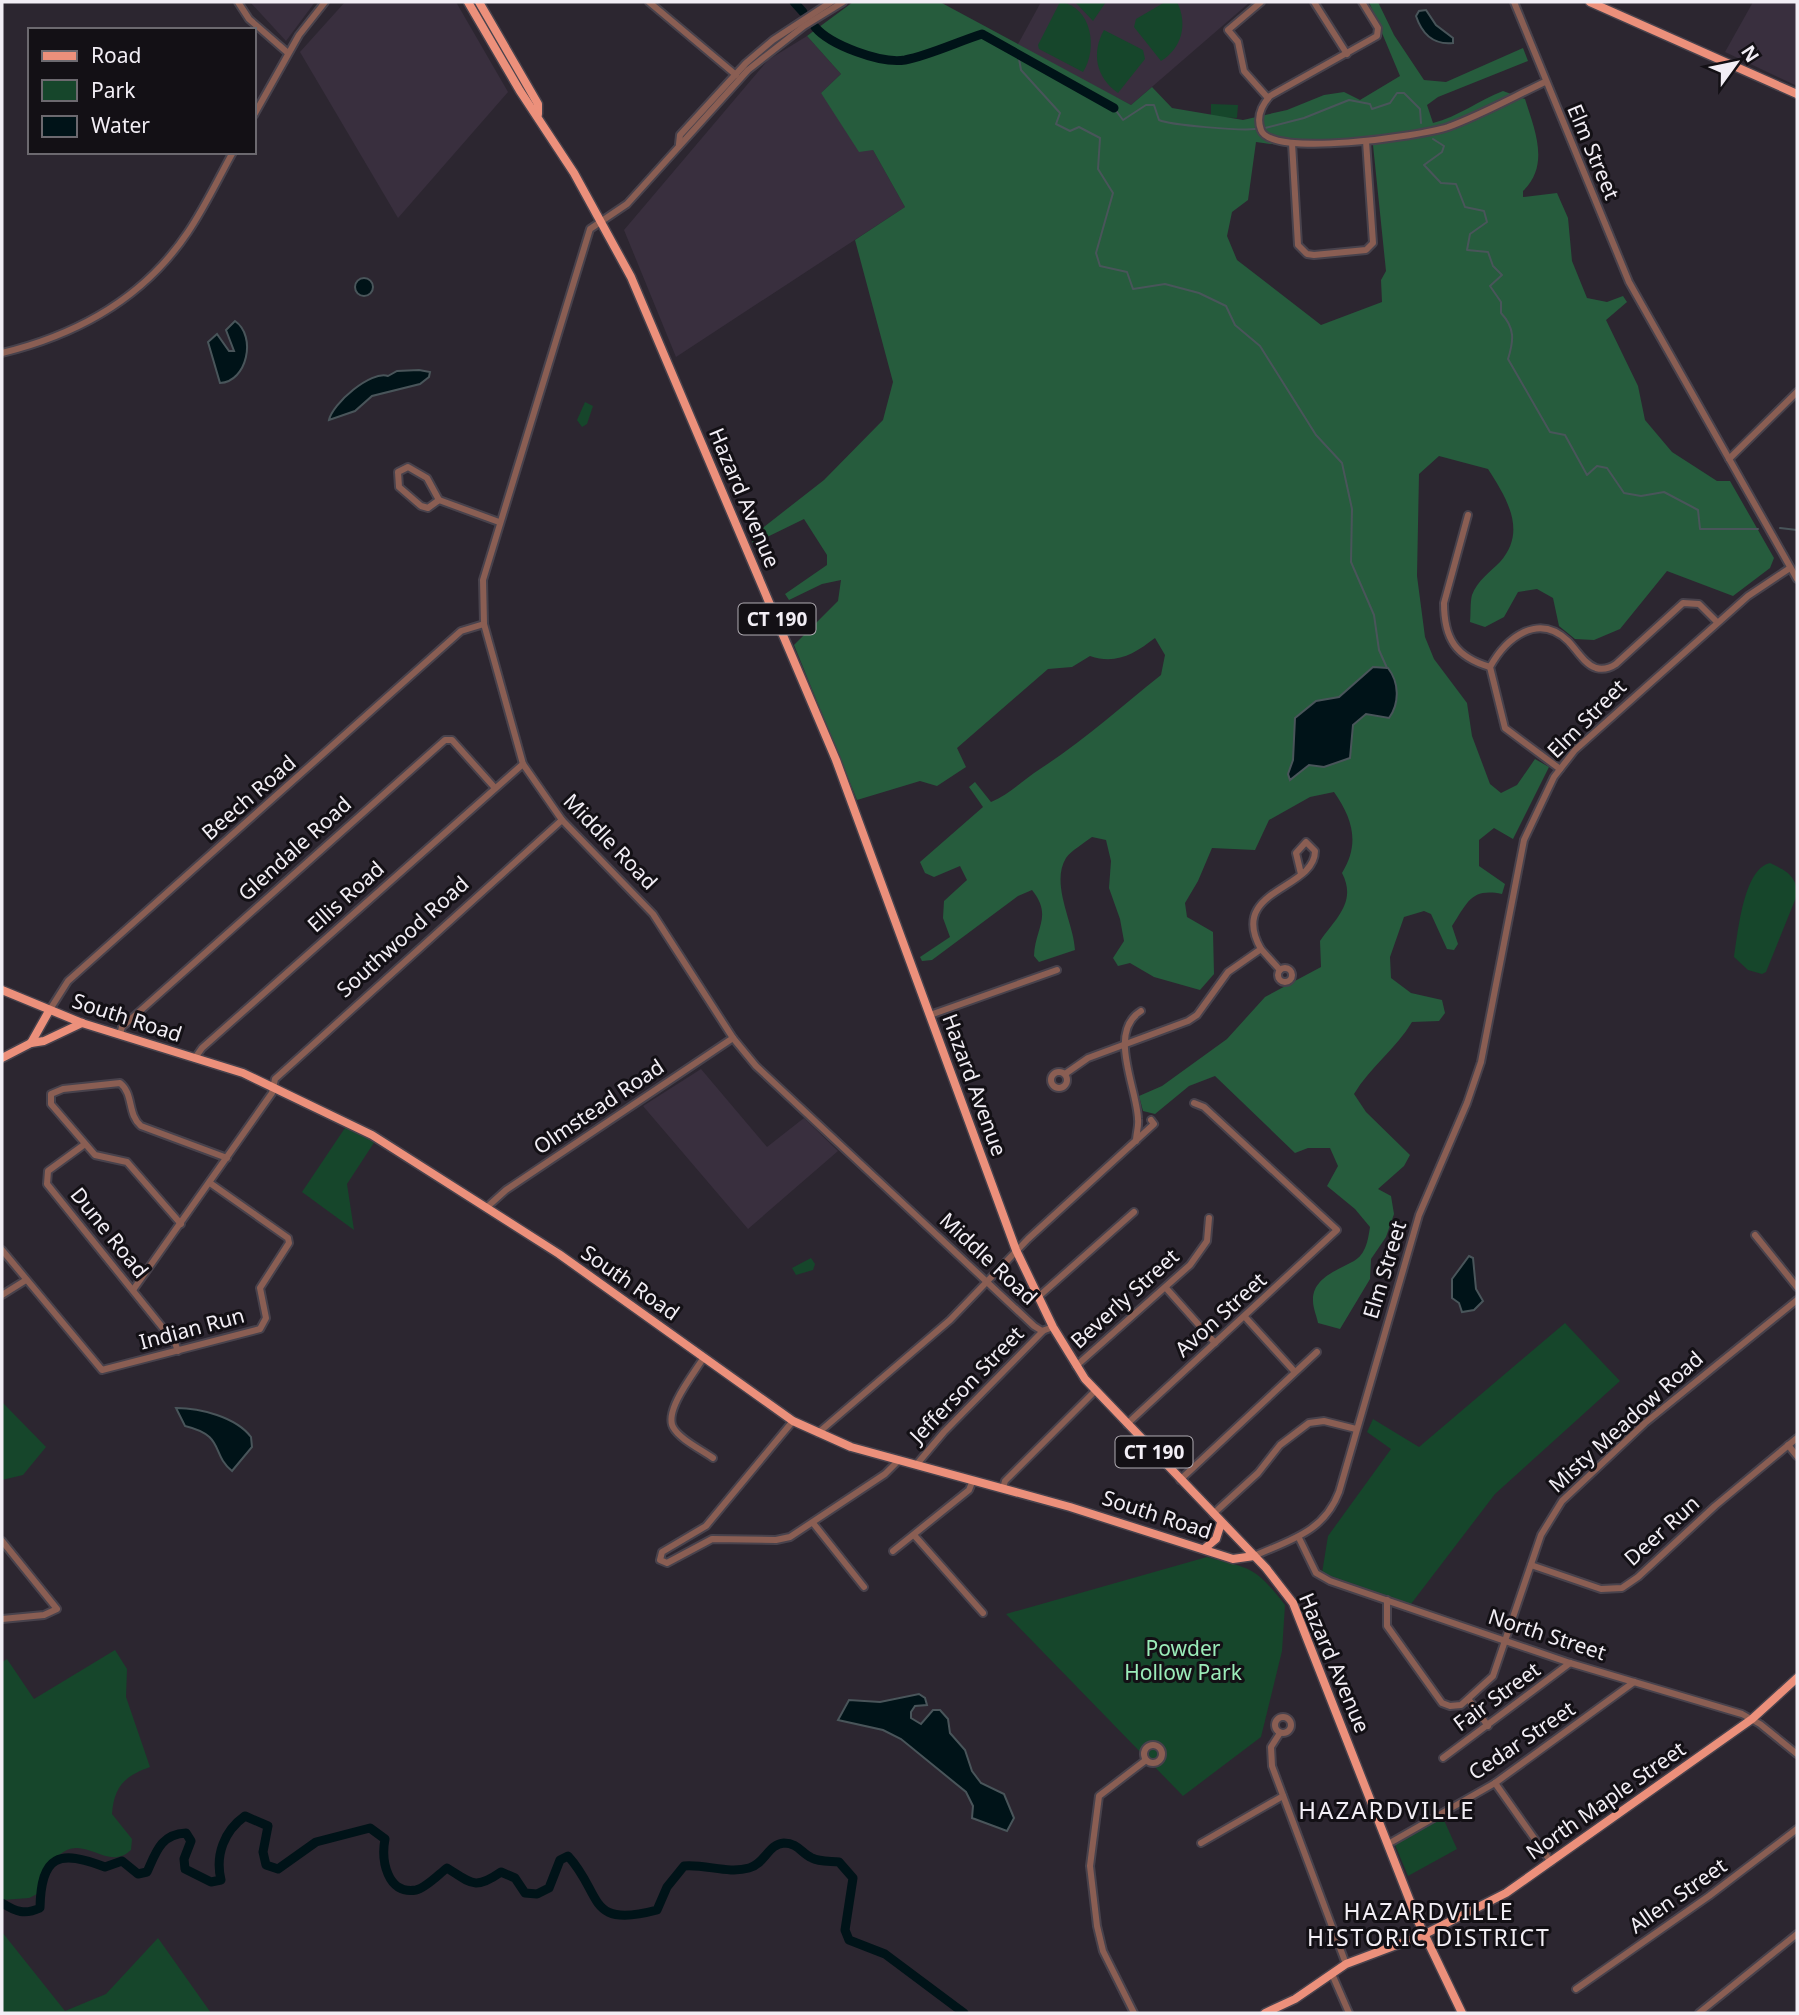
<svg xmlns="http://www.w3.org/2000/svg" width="1799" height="2015" viewBox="0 0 1799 2015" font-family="'Noto Sans',sans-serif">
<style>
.built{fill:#392f3e}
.green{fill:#16462b}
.forest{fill:#265c3d;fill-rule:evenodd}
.water{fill:#001318;stroke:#49555a;stroke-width:2}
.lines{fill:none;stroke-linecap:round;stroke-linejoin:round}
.stream{stroke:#49555a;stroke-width:2}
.river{stroke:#001318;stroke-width:9}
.minor-casing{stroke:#48424c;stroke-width:10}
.major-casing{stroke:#48424c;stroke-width:11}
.minor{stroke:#8a5e53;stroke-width:6}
.major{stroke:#ec907b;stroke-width:8}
.labels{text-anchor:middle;stroke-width:6;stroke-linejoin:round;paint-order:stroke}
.shield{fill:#131015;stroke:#afabb2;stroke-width:2}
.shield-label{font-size:19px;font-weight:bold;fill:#f2eef5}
.street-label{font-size:21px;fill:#f2eef5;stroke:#131015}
.park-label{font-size:21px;fill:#9becb9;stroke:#131015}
.neighbourhood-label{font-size:23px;letter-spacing:2px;fill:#f2eef5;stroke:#131015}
.quarter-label{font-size:24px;letter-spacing:2px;fill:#f2eef5;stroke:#131015}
</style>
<rect width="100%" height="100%" fill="#2c2630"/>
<!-- built -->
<g class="built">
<polygon points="250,2 315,2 286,41"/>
<polygon points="345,2 456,2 508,92 398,218 300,52"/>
<polygon points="1041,2 1250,2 1131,105 1017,46"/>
<polygon points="1753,2 1797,2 1797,86 1725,52"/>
<polygon points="807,36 841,74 821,93 873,150 905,207 676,357 624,230 768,60"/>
<polygon points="701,1069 767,1147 804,1118 838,1151 748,1229 643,1106"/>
</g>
<!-- green -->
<g class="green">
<path d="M1060,2C1092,6 1098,49 1083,72L1039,49L1038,45Z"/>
<polygon points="1075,2 1106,2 1093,21"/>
<path d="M1165,2H1177C1188,24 1182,48 1161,61L1134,27L1136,19Z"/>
<path d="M1104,30L1143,50L1145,59L1118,93C1096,78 1091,53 1104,30Z"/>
<polygon points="1211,104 1238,105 1237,118 1211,117"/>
<polygon points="585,402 593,406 587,424 582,427 577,420"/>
<path d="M1770,863C1787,871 1797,876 1797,895L1766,972L1762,974L1748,970L1734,957C1738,934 1743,869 1770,863Z"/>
<polygon points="351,1119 379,1135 347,1184 354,1230 302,1192"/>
<polygon points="811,1258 815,1264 813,1270 796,1275 792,1268"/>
<polygon points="1565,1323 1620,1381 1495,1494 1411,1604 1322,1573 1328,1536 1391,1449 1367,1432 1373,1419 1419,1447"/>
<polygon points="2,1402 46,1447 23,1475 2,1480"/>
<path d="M1207,1557C1253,1569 1255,1567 1285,1605L1282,1651L1261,1737L1183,1796L1006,1614Z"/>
<path d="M115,1650L127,1669L126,1697L150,1767C125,1776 114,1786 112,1814L132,1839L131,1850C104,1875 81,1824 51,1864C45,1872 41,1885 37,1894L29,1898L2,1900V1662L7,1659L34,1699Z"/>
<polygon points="1443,1818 1457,1849 1408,1876 1395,1845"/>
<polygon points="2,1932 65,2011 106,1994 158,1938 211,2013 2,2013"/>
</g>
<!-- forest -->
<path class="forest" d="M853,2H940L1131,105L1152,87L1172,108L1243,120L1287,110L1324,95L1344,92L1360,100L1400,76L1369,2H1378L1394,35L1424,80L1446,82L1523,48L1528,61L1438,97L1427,105L1433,123C1458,117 1479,100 1503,91L1525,99C1535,131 1550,165 1523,191V197L1557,193L1568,218L1572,261L1587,298L1607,302L1623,296L1627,302L1606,320L1638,386L1645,420L1672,452L1717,481H1730L1774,558L1770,568L1733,596L1667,571L1620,629L1594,640L1575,639L1559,626L1553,598L1537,589L1518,592L1504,617L1485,627L1470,622C1471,613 1470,602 1472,595C1477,581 1491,571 1500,562C1528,531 1506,497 1488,469L1439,456L1419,474L1417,576L1425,637L1434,659L1467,703L1472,736L1490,784L1501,793L1517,785L1535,759L1549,767L1513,839L1494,828L1479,840V866L1505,884L1502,894C1471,888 1468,902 1452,926L1458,944L1454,950L1447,949L1431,914L1424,911L1404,917L1390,957L1391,978L1411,993L1442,1000L1445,1013L1439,1021L1412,1022C1396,1049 1370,1067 1354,1094L1366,1112L1410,1155L1404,1166L1378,1189L1391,1196L1394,1214L1386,1237L1371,1259L1370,1279L1340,1329L1318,1323C1317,1317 1313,1308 1313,1301C1312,1278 1338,1270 1354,1261C1366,1254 1368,1240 1370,1227L1355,1209L1327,1186L1338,1166L1330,1148H1308L1295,1153L1215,1076L1189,1086L1155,1114L1143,1111L1139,1096L1162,1086L1227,1039L1265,997L1321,967L1320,941C1336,918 1357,902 1342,873C1360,844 1353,819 1334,792L1310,797L1269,820L1255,850L1212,848L1198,881L1185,903L1187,917L1213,932L1214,974L1200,990L1154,977L1130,963L1118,966L1113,958L1124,941L1120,919L1109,888L1111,861L1106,840L1092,837C1084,843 1071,851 1066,858C1050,884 1074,923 1075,950L1039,962L1034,956C1035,928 1053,916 1032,890L1018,896L932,960L922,961L920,957L950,937L943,918L944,901L967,880L960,866L934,877L925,873L920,862L983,807L969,787L975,782L991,802C1010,794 1023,780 1040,769C1083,741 1121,707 1161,675L1165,655L1155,638C1134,654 1116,665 1090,656L1072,667L1048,669L957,748L966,767L937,786L920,781L857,800L794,645L838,601L841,580L822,584L789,600L785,594L827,565V555L804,519L753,544L751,537L824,480L883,420L893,382L855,240L905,207L873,150L859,152L821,93L841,74L807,36ZM1256,142L1301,148L1373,145L1386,271L1381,280L1382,302L1321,325L1237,260L1227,236L1232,212L1248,200Z"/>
<!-- water -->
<g class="water">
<path d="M1426,10L1436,25L1453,38V43C1434,45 1422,34 1416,16L1419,11Z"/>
<circle cx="364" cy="287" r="9"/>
<path d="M235,321C257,336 247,382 220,383L208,342L217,334L229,351H234L226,330Z"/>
<path d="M419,370L430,372L429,377L420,384L372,396L355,411L329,420C332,404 371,370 388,376L397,371Z"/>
<path d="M1373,667L1388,668C1399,682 1400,703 1389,718L1366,714L1353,725L1350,758L1324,767L1309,765L1290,780L1288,774L1293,760L1295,718L1316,701L1339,697Z"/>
<polygon points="1469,1256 1473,1258 1476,1289 1483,1301 1474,1310 1462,1312 1459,1303 1452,1298 1452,1279"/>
<path d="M176,1408C200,1408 236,1417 251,1437L252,1447L232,1471C210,1453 226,1436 185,1426Z"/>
<polygon points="919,1694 925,1698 927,1705 915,1706 911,1712 911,1718 921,1724 933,1710 940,1710 948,1719 950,1733 965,1750 972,1771 981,1783 1004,1794 1014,1818 1007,1831 972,1818 973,1806 966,1792 901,1739 883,1730 838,1720 849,1700 880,1702"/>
</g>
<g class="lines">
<!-- stream -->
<g class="stream">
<polyline points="1018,53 1021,70 1060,113 1056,124 1070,131 1079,127 1100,138 1098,169 1113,193 1096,253 1100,266 1127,272 1133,289 1165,284 1199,293 1226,306 1235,325 1260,346 1316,435 1342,463 1352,509 1351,562 1374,615 1379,650 1387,668"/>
<path d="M1114,108L1123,120L1146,105H1154L1159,120C1170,125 1241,131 1255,129"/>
<polyline points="1265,128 1304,118 1349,100 1370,104 1372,109 1390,103 1397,93 1404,93 1420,109 1421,123"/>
<path d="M1433,139L1444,146L1442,152L1424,165L1441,183L1456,184L1465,207L1484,211L1487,222L1470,234L1467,250L1488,252L1493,266L1502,275L1490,286L1501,302V313C1515,328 1514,340 1508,359L1550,432L1565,435L1587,475L1597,466L1607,468L1624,493L1641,496L1664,492L1698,510L1700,529H1758"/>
<polyline points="1780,528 1797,530"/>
</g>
<!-- river -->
<g class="river">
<polyline points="794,2 803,12"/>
<path d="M815,27C830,45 881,64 905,60C930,55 957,42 982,34L1114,108"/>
<path d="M2,1903C16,1912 25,1915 40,1908C41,1855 59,1849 105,1867L122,1861L138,1874L147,1872C156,1852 161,1834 186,1833L191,1841L184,1859L185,1869L211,1882L221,1880C215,1855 224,1831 245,1816L268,1826L263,1852L266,1865L278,1869L316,1842L370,1828L385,1839C381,1860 387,1895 416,1890C426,1888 439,1874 447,1868C472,1884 475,1890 501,1872L515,1878L525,1893L537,1894L549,1888L560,1860L568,1856C603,1894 586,1929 657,1910L667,1887L684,1866C706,1864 728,1874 749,1868C765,1864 768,1844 784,1843C798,1843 801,1853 812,1858C819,1862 831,1861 839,1862L853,1878L845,1930L849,1940L885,1954L964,2013"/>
</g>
<!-- minor casing -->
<g class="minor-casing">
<g id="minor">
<polyline points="238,2 249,19 288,53"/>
<polyline points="649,2 736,75"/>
<polyline points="843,2 804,26 748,70 627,204 590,229 483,580 484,624 523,764 562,820 653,914 733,1038 756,1066 1034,1326 1042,1331 1053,1327"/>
<polyline points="1261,2 1228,30 1238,42 1244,71 1268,98"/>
<polyline points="1314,2 1347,54"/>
<path d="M1362,2L1378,28L1377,36L1270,96C1261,106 1256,117 1261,130C1271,158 1421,136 1448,127C1481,115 1513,97 1545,82"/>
<polyline points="1514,2 1629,282 1797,579"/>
<polyline points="254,115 299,35 325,2"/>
<polyline points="1292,143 1298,245 1307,254 1314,255 1366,250 1373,243 1366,141"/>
<polyline points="679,144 680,135 746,63 773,40 831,2"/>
<path d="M2,353C76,335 144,298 188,232C205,207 218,179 233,152"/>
<polyline points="1729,459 1797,392"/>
<polygon points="408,467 427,478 439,500 428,508 421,506 399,487 398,472"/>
<polyline points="439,500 499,522"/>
<path d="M1468,515L1444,603C1444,639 1456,657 1490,667"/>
<path d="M1560,769L1505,728L1490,667C1506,638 1538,612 1568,641C1576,649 1584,664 1596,668C1603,670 1610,668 1616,664L1683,603L1699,604L1717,622"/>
<polyline points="1261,949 1280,970"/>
<circle cx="1285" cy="975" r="7"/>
<polyline points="49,1011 68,981 461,631 484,624"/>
<polyline points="930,1015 1057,970"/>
<polyline points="120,1034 122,1027 445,740 452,740 495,788"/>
<polyline points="195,1058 202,1048 523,764"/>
<circle cx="1059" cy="1080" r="8"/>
<path d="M1065,1074L1088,1058L1188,1021L1197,1015L1228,972L1261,949C1227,889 1315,890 1315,851L1306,842L1296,853L1301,874"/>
<path d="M1136,1141C1136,1134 1139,1126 1138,1119C1137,1088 1107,1032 1141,1011"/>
<polyline points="85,1144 48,1171 47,1184 175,1343 178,1351"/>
<polyline points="486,1208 506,1190 733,1038"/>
<path d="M181,1224L127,1162L95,1155L51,1104V1094L63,1089L120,1083C134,1094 127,1114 141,1126L227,1158"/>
<polyline points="1755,1235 1797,1287"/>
<polyline points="2,1250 102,1370 260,1329 266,1318 260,1288 289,1243 288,1238 210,1183"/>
<polyline points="1166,1288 1215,1343"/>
<polyline points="133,1290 272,1093 275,1079 562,820"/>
<polyline points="2,1295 26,1280"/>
<polyline points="1037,1298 1134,1212"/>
<polyline points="1245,1317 1295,1372"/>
<path d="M704,1357C695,1372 664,1410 673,1427C679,1439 702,1450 713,1458"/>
<polyline points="1076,1366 1190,1265 1207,1241 1209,1218"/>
<polyline points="793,1421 706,1526 662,1552 660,1560 667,1563 712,1539 776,1540 790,1537 885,1474 899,1460"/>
<polyline points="1127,1424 1337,1230 1204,1107 1194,1103"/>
<polyline points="818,1433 950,1320 1028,1239 1154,1124 1151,1120"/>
<polyline points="1788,1445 1797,1456"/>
<polyline points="917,1464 944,1432 1043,1331"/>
<polyline points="1180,1480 1317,1352"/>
<polyline points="1003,1488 1005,1481 1096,1390"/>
<polyline points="1213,1514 1258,1473 1280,1445 1309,1423 1324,1421 1356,1429"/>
<polyline points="813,1523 864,1587"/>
<polyline points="914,1535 983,1613"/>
<polyline points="1299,1538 1316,1573 1330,1581 1570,1663 1742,1714 1760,1724 1797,1754"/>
<polyline points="2,1541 57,1609 44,1615 2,1619"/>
<polyline points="893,1551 969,1490 973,1480"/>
<path d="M1254,1556C1290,1540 1324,1532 1339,1492L1419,1215L1467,1103L1481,1062L1524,840L1554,777L1575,750L1748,596L1790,568"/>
<polyline points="1531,1565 1601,1589 1622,1588 1638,1577 1715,1506 1797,1438"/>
<polyline points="1387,1600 1387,1626 1442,1703 1450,1706 1461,1705 1493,1676 1541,1535 1562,1501 1645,1423 1797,1300"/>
<polyline points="1469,1700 1488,1726"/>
<circle cx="1283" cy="1725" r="8"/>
<polyline points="1280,1733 1271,1747 1272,1766 1346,1964"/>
<circle cx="1153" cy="1754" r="9"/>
<polyline points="1443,1758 1570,1663"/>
<polyline points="1495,1783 1551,1862"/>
<polyline points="1201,1843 1283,1796"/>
<polyline points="1388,1844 1495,1783 1634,1682"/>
<polyline points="1332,1974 1349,2013"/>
<polyline points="1576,1989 1709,1896 1797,1829"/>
<polyline points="1134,2013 1103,1951 1097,1926 1090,1866 1099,1796 1146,1760"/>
<polyline points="1699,2013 1797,1934"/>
</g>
</g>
<!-- major casing -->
<g class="major-casing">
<g id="major">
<polyline points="468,2 520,91 574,173 631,277 836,760 1016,1250 1053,1327 1085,1379 1266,1568 1293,1603 1417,1919 1462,2013"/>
<polyline points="479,2 538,104 538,114"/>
<polyline points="1590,2 1797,94"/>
<polyline points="2,990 82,1023 243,1073 372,1135 559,1254 793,1421 851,1447 1070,1507 1233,1559 1254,1556"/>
<polyline points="31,1043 44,1041 82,1023"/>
<polyline points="2,1058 31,1043 49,1011"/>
<polyline points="1204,1549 1216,1539 1221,1523"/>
<polyline points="1265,2013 1295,1999 1346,1964 1423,1935 1506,1893 1752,1719 1797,1678"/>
</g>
</g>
<!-- minor -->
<use href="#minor" class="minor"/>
<!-- major -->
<use href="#major" class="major"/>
</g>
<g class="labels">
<!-- shield labels -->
<g class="shield">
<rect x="738.5" y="603.5" width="77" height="31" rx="5"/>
<rect x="1115.5" y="1436.5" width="77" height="31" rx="5"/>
</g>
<g class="shield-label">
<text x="777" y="626">CT 190</text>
<text x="1154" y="1459">CT 190</text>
</g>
<!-- street labels -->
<g class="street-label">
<text transform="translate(1593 152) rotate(67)" y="7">Elm Street</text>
<text transform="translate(744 498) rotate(67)" y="7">Hazard Avenue</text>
<text transform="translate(1587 719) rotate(-45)" y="7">Elm Street</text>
<text transform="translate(249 798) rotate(-41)" y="7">Beech Road</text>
<text transform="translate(610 842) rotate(46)" y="7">Middle Road</text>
<text transform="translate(295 849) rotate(-42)" y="7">Glendale Road</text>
<text transform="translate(346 897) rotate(-42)" y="7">Ellis Road</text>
<text transform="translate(403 937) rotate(-42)" y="7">Southwood Road</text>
<text transform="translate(127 1018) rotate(18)" y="7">South Road</text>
<text transform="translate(974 1085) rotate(70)" y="7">Hazard Avenue</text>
<text transform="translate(599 1107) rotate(-34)" y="7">Olmstead Road</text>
<text transform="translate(109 1233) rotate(51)" y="7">Dune Road</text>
<text transform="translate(988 1259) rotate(43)" y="7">Middle Road</text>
<text transform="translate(1385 1270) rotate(-73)" y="7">Elm Street</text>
<text transform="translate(630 1283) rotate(35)" y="7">South Road</text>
<text transform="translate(1125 1299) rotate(-42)" y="7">Beverly Street</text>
<text transform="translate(1221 1315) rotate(-42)" y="7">Avon Street</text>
<text transform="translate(192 1329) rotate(-15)" y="7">Indian Run</text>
<text transform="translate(967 1385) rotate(-46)" y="7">Jefferson Street</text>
<text transform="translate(1626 1422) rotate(-42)" y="7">Misty Meadow Road</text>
<text transform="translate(1157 1515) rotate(18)" y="7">South Road</text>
<text transform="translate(1662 1531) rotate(-42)" y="7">Deer Run</text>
<text transform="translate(1547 1635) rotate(18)" y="7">North Street</text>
<text transform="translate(1334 1663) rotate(67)" y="7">Hazard Avenue</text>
<text transform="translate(1497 1697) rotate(-36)" y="7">Fair Street</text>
<text transform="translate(1522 1741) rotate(-34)" y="7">Cedar Street</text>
<text transform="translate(1606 1801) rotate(-35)" y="7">North Maple Street</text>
<text transform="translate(1678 1896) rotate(-35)" y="7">Allen Street</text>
</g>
<!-- park labels -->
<g class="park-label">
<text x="1183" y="1656">Powder<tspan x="1183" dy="24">Hollow Park</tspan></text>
</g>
<!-- neighbourhood labels -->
<g class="neighbourhood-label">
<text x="1429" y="1920">HAZARDVILLE<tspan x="1429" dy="26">HISTORIC DISTRICT</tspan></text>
</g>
<!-- quarter labels -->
<g class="quarter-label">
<text x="1387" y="1819">HAZARDVILLE</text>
</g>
</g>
<!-- border -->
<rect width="1799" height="2015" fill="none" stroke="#f2eef5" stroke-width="7"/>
<!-- legend -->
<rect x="28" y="28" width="228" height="126" fill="#131015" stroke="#6c696f" stroke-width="2"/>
<rect x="42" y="51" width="35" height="10" fill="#ec907b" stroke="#6c696f" stroke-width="2"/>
<text x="91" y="63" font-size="21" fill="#f2eef5">Road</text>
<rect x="42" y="80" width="35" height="21" fill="#16462b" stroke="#6c696f" stroke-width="2"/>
<text x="91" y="98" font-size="21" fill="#f2eef5">Park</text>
<rect x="42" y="116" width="35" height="21" fill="#001318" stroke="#6c696f" stroke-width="2"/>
<text x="91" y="133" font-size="21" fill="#f2eef5">Water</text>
<!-- north arrow -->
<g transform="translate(1736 63) rotate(57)" stroke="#131015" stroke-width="5" paint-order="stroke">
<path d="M0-5L12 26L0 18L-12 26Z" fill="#f2eef5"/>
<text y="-10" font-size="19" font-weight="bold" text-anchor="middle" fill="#f2eef5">N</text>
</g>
</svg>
